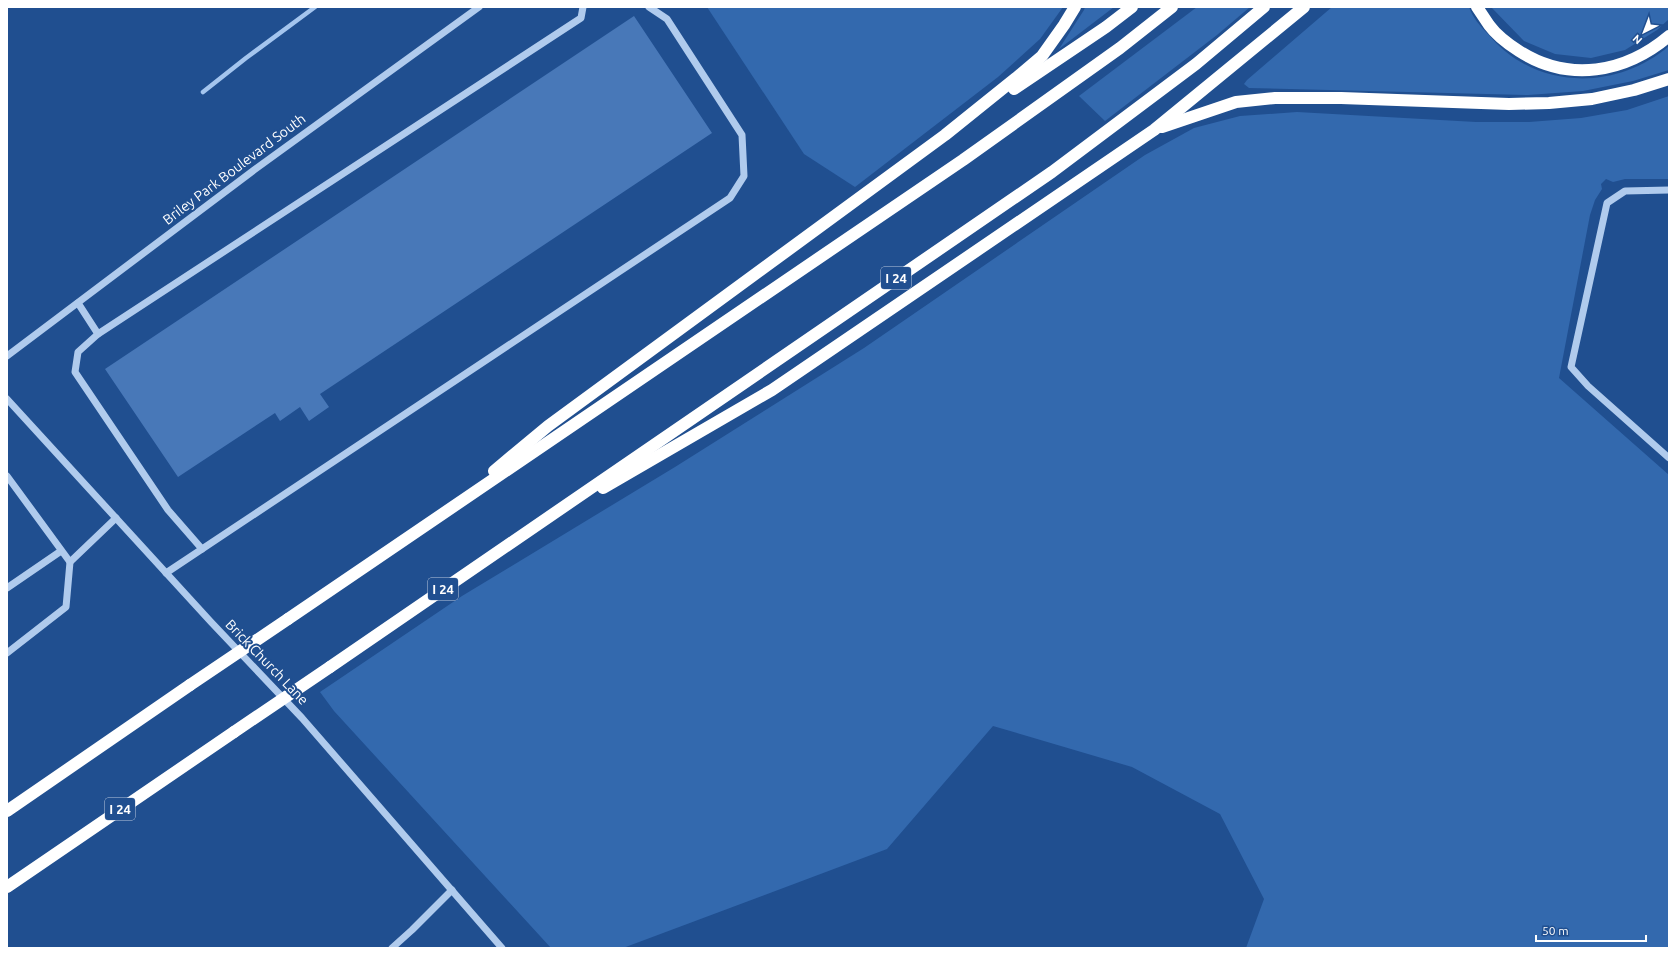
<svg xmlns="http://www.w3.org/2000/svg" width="1676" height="955" viewBox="0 0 1676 955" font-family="Ubuntu,sans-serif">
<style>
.green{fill:#3369ae}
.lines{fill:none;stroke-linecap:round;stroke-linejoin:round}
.stream{stroke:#a4c5ee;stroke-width:4.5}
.building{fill:#4878b8}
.minor{stroke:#b0cbed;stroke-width:7}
.highway{stroke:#fff;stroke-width:12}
.highway-bridge{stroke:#fff;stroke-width:12}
.labels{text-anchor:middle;stroke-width:4;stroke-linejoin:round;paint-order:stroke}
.shield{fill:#204f90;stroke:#bccade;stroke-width:1}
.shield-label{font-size:13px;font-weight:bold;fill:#fff}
.street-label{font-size:14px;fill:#fff;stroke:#204f90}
</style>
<rect width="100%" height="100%" fill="#204f90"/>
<!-- green -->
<g class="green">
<polygon points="707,7 1063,7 1040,39 998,77 855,187 804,154"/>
<polygon points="1085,7 1114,7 1059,49 1084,10"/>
<polygon points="1197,7 1250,7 1217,35 1105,121 1079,96"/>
<path d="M1332,7H1469C1473,18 1480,26 1488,34C1534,90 1615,92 1669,46V70L1633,81L1583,91L1528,95L1249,88L1244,84L1247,80Z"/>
<polygon points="1491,7 1669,7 1669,19 1657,30 1625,50 1591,58 1555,54 1524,41"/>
<polygon points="1669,96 1669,179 1625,179 1613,182 1606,179 1601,184 1602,189 1595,200 1590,215 1559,378 1669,475 1669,948 1246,948 1264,899 1220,814 1132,767 993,726 887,849 623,948 551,948 334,711 320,692 462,596 675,467 864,348 1145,155 1194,128 1240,116 1297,112 1476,122 1529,122 1581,118 1627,110"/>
</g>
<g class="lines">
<!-- stream -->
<polyline class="stream" points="203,92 246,58 315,7"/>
</g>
<!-- building -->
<polygon class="building" points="634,16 712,133 320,394 329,407 309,421 300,407 280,421 275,413 178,477 105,369"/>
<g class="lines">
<!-- minor -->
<g class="minor">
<polyline points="1669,190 1625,191 1607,203 1571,367 1588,386 1669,458"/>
<polyline points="78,303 98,334"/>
<polyline points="7,356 254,170 479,7"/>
<polyline points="7,399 211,622 302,718 502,948"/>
<polyline points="7,476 70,562 66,607 7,653"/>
<polyline points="202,549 168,510 75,372 78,352 98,334 581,18 583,7"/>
<polyline points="70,562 116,518"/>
<polyline points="166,573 730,198 744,176 742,135 667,19 649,7"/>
<polyline points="7,588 61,551"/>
<polyline points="392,948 412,930 452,890"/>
</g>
<!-- highway -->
<g class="highway">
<path d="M1477,7C1481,13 1485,19 1489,25C1497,36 1508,44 1519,51C1569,83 1625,73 1669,36"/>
<polyline points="1014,89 1106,27 1132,7"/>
<polyline points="1162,127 1236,102 1275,98 1341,98 1509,104 1549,103 1592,99 1634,90 1669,79"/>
<polyline points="494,471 548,426 945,135 1016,78 1042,56 1064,25 1075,7"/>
<polyline points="603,488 772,390 1154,130 1304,7"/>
<polyline points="288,619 963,160 1120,48 1172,7"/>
<polyline points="330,667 1052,172 1196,64 1264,7"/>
<polyline points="7,811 190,685"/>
<polyline points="7,887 234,732"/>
</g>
<!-- highway-bridge -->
<g class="highway-bridge">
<polyline points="190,685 288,619"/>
<polyline points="234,732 330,667"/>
</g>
</g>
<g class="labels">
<!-- shield labels -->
<g class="shield">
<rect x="881" y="267" width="30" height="22" rx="3"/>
<rect x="428" y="578" width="30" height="22" rx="3"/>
<rect x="105" y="798" width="30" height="22" rx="3"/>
</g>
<g class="shield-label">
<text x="896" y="283">I 24</text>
<text x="443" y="594">I 24</text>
<text x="120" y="814">I 24</text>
</g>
<!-- street labels -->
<g class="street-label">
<text transform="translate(234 169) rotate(-37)" y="5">Briley Park Boulevard South</text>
<text transform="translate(267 662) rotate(46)" y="5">Brick Church Lane</text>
</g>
</g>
<!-- border -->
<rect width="1676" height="955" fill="none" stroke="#ffffff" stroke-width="16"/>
<!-- north arrow -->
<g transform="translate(1644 32) rotate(222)" stroke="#204f90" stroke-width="3" paint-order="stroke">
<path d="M0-3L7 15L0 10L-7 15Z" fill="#ffffff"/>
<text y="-6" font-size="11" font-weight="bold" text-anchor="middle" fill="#ffffff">N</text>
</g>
<!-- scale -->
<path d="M1536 935v6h110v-6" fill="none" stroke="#ffffff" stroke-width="2"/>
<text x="1542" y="935" font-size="12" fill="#ffffff" stroke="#204f90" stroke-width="3" paint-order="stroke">50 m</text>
</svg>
